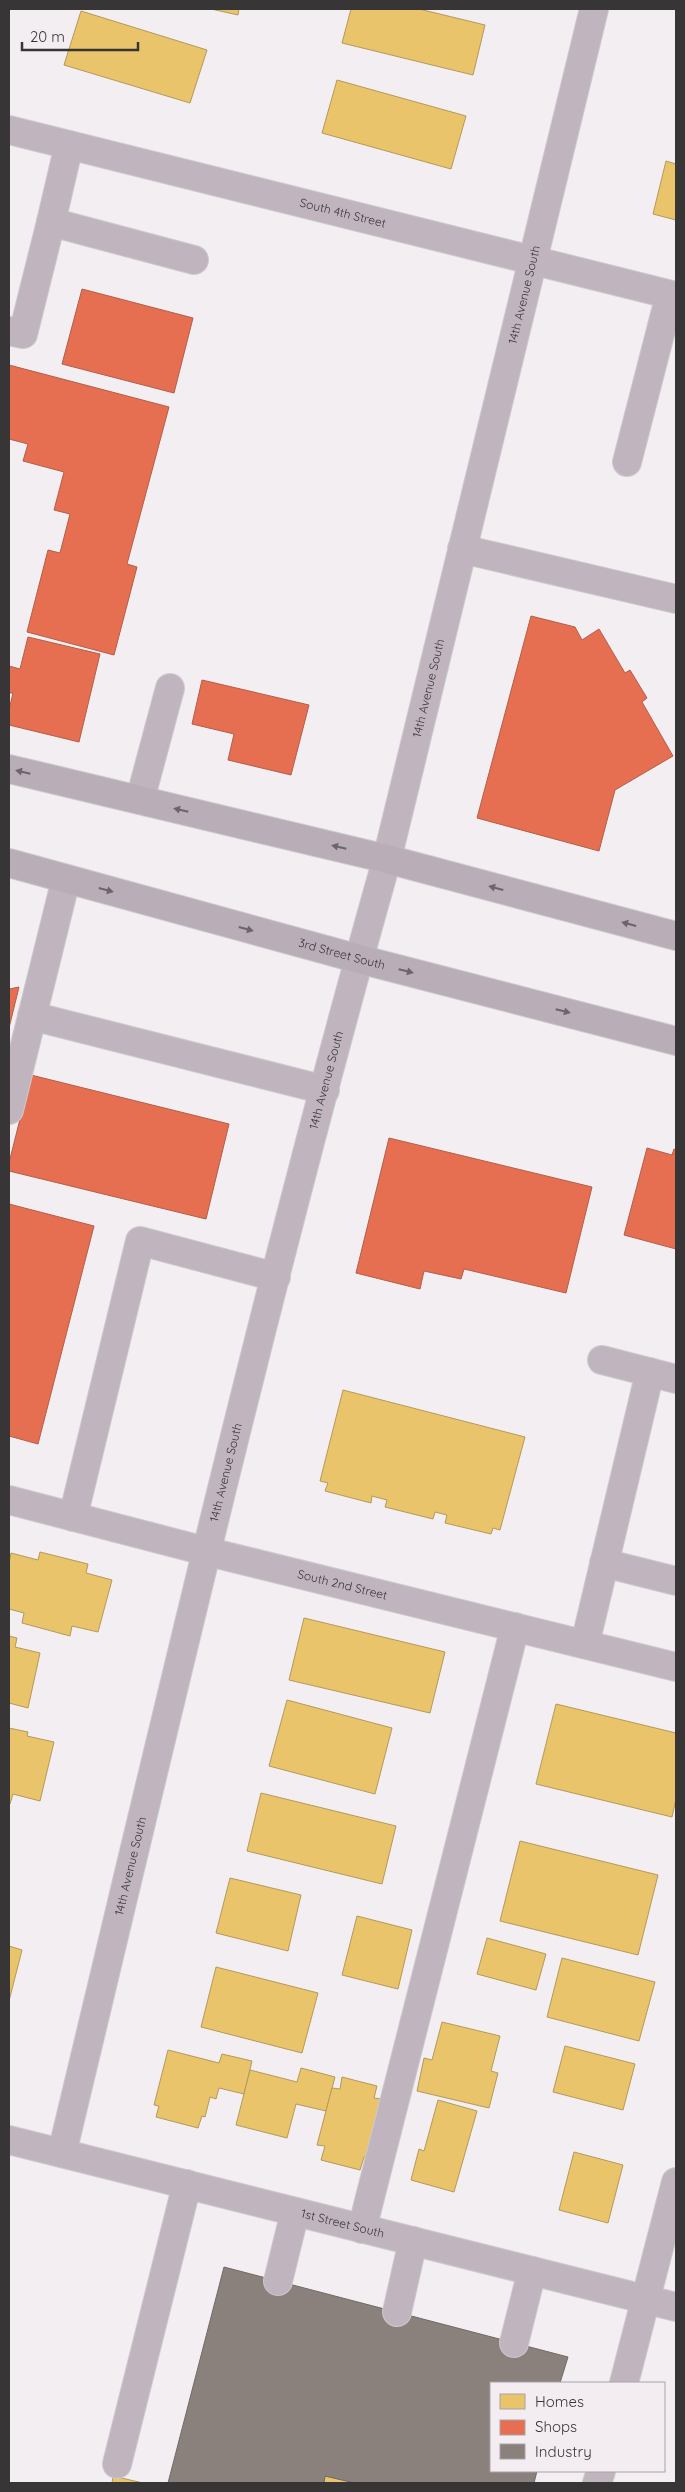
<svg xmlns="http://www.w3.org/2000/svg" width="685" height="2492" viewBox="0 0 685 2492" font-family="Quicksand,sans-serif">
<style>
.homes{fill:#e9c46a;stroke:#b4995b}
.shops{fill:#e76f51;stroke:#b25e49}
.industry{fill:#8a817c;stroke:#716a67}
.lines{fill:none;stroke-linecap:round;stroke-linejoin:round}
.minor-casing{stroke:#cccacc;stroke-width:30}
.major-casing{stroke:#cccacc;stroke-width:30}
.minor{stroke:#c0b5be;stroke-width:28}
.major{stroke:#b9adb7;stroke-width:28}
.oneway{fill:#6c656a}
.labels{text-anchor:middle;stroke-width:5;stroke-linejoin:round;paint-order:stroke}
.street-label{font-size:12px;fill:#383537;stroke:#f3edf2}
</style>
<rect width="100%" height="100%" fill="#f2eef1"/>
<!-- homes -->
<g class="homes">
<polygon points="211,9 239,9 238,15"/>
<polygon points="351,9 419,9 485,25 473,75 342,43"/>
<polygon points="81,11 207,50 190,103 64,65"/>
<polygon points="337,80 466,116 451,169 322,133"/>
<polygon points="666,161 676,164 676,220 653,214"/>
<polygon points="343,1390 525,1437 500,1530 493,1528 491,1534 445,1523 447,1515 435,1512 433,1519 385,1507 387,1500 372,1496 371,1503 325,1491 328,1483 320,1481"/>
<polygon points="40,1552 88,1564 86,1573 112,1580 98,1632 72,1626 70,1636 22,1623 24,1613 9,1609 9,1563 11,1553 38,1560"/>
<polygon points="304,1618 445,1652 430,1713 289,1680"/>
<polygon points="9,1636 17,1638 15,1647 40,1653 28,1708 9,1703"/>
<polygon points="287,1700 392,1728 375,1794 269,1766"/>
<polygon points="556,1704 676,1733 676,1799 672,1817 536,1784"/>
<polygon points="9,1728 28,1732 27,1736 54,1742 40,1801 13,1794 10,1804 9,1803"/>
<polygon points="261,1793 396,1826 382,1884 247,1851"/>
<polygon points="520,1841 658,1875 638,1955 500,1921"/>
<polygon points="230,1878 301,1895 288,1951 216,1933"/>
<polygon points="357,1916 412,1930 398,1989 342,1975"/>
<polygon points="487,1938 546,1954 536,1990 477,1974"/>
<polygon points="9,1946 22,1950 9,2001"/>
<polygon points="562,1958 655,1982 639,2041 547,2017"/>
<polygon points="216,1967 318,1993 302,2053 201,2027"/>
<polygon points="442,2022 500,2036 491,2071 498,2073 489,2108 417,2091 424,2058 432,2060"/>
<polygon points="565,2046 635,2064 623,2110 553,2092"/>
<polygon points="168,2050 219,2063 222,2054 252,2061 244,2094 219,2088 216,2099 210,2097 205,2117 202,2116 198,2128 156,2117 159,2106 154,2105"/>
<polygon points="301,2068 335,2077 326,2111 296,2104 287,2138 236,2125 250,2070 297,2082"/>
<polygon points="342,2077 377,2086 374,2098 381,2099 366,2158 364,2157 360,2170 321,2160 325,2146 317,2145 332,2088 340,2089"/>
<polygon points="438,2100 477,2111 454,2192 411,2180 419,2149 424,2151"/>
<polygon points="574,2152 623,2165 608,2223 559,2210"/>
<polygon points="113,2476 143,2483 112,2483"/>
<polygon points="325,2476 355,2483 324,2483"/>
</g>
<!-- shops -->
<g class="shops">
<polygon points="82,289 193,318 174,393 62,364"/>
<polygon points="9,365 169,407 127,564 137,567 114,655 27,632 48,550 60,553 70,514 54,510 64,472 23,461 28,444 9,439"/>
<polygon points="531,616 575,627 582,640 599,629 625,673 630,670 647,698 642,702 673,756 615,790 599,851 477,818"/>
<polygon points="28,637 100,654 79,742 9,725 9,710 13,693 9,693 9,666 20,669"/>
<polygon points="202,680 309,705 291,775 228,760 234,734 192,724"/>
<polygon points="19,987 9,1028 9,989"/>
<polygon points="31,1075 229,1124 206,1219 9,1171 9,1163"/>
<polygon points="389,1138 592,1187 566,1293 464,1269 461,1279 424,1271 420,1289 356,1273"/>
<polygon points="647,1148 672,1155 674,1149 676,1150 676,1249 624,1235"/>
<polygon points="9,1204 94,1226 38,1444 9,1436"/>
</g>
<!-- industry -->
<polygon class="industry" points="224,2267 568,2357 560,2383 491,2383 491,2471 537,2471 534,2483 355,2483 325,2476 324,2483 168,2483"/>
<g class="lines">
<!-- minor casing -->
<g class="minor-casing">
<g id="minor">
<path id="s1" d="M9,130L676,296"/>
<polyline points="51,222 69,145"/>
<polyline points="9,331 23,334 51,222 194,260"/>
<polyline points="627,462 670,295"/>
<polyline points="462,549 676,599"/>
<polyline points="140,800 170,688"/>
<polyline points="32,1016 325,1090"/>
<polyline points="9,1110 66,879"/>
<polyline points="602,1360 676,1379"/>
<path id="s2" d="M9,1500L205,1551L676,1667"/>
<polyline points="73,1517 140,1241 276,1277"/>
<polyline points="604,1563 676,1581"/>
<polyline points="585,1644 650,1372"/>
<path id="s3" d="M9,2140L676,2307"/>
<path id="s4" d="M62,2153C166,1720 266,1287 387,859L594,9"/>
<polyline points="362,2229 515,1627"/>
<polyline points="278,2281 295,2212"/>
<polyline points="397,2312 413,2241"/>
<polyline points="514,2343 532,2271"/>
<polyline points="624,2383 676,2182"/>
<polyline points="117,2464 187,2184"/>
<polyline points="597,2483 601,2471"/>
</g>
</g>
<!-- major casing -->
<g class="major-casing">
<g id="major">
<polyline points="9,769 387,859 676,936"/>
<path id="s5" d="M9,863L359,959L676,1041"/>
</g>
</g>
<!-- minor -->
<use href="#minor" class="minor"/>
<!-- major -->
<use href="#major" class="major"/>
</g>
<!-- one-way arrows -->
<defs><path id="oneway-solid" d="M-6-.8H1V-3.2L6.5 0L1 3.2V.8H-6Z" transform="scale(1.25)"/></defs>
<g class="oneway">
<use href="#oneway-solid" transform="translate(23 772) rotate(-167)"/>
<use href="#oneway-solid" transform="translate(181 810) rotate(-167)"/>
<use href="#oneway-solid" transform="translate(339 847) rotate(-167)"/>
<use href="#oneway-solid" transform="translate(496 888) rotate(-165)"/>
<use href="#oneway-solid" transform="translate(106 890) rotate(15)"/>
<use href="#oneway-solid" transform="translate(629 924) rotate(-165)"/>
<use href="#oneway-solid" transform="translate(246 929) rotate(15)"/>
<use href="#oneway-solid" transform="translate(406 971) rotate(14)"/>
<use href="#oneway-solid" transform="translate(563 1011) rotate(14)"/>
</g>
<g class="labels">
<!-- street labels -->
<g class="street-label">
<text dy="4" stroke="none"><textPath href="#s1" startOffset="344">South 4th Street</textPath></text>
<text dy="4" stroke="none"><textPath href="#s4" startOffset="1915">14th Avenue South</textPath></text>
<text dy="4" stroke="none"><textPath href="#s4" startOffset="1510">14th Avenue South</textPath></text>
<text dy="4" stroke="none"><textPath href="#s5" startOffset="345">3rd Street South</textPath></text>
<text dy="4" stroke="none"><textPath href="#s4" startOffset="1105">14th Avenue South</textPath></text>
<text dy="4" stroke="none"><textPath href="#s4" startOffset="700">14th Avenue South</textPath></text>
<text dy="4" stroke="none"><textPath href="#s2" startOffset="344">South 2nd Street</textPath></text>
<text dy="4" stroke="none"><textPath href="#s4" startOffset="295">14th Avenue South</textPath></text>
<text dy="4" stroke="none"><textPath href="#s3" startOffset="344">1st Street South</textPath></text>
</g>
</g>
<!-- border -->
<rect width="685" height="2492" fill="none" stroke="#383537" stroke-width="20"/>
<!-- legend -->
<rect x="490" y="2382" width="175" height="90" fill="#f3edf2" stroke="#a8a3a7"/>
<rect x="500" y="2394" width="25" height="15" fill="#e9c46a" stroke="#a8a3a7"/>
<text x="535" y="2407" font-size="15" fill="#383537">Homes</text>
<rect x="500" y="2420" width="25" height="15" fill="#e76f51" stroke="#a8a3a7"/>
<text x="535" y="2432" font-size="15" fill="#383537">Shops</text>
<rect x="500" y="2444" width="25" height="15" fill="#8a817c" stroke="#a8a3a7"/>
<text x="535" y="2457" font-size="15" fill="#383537">Industry</text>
<!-- scale -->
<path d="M22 42v8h116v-8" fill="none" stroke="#383537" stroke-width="2.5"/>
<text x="30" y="42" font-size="15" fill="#383537" stroke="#f3edf2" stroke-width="4" paint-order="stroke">20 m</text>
</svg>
